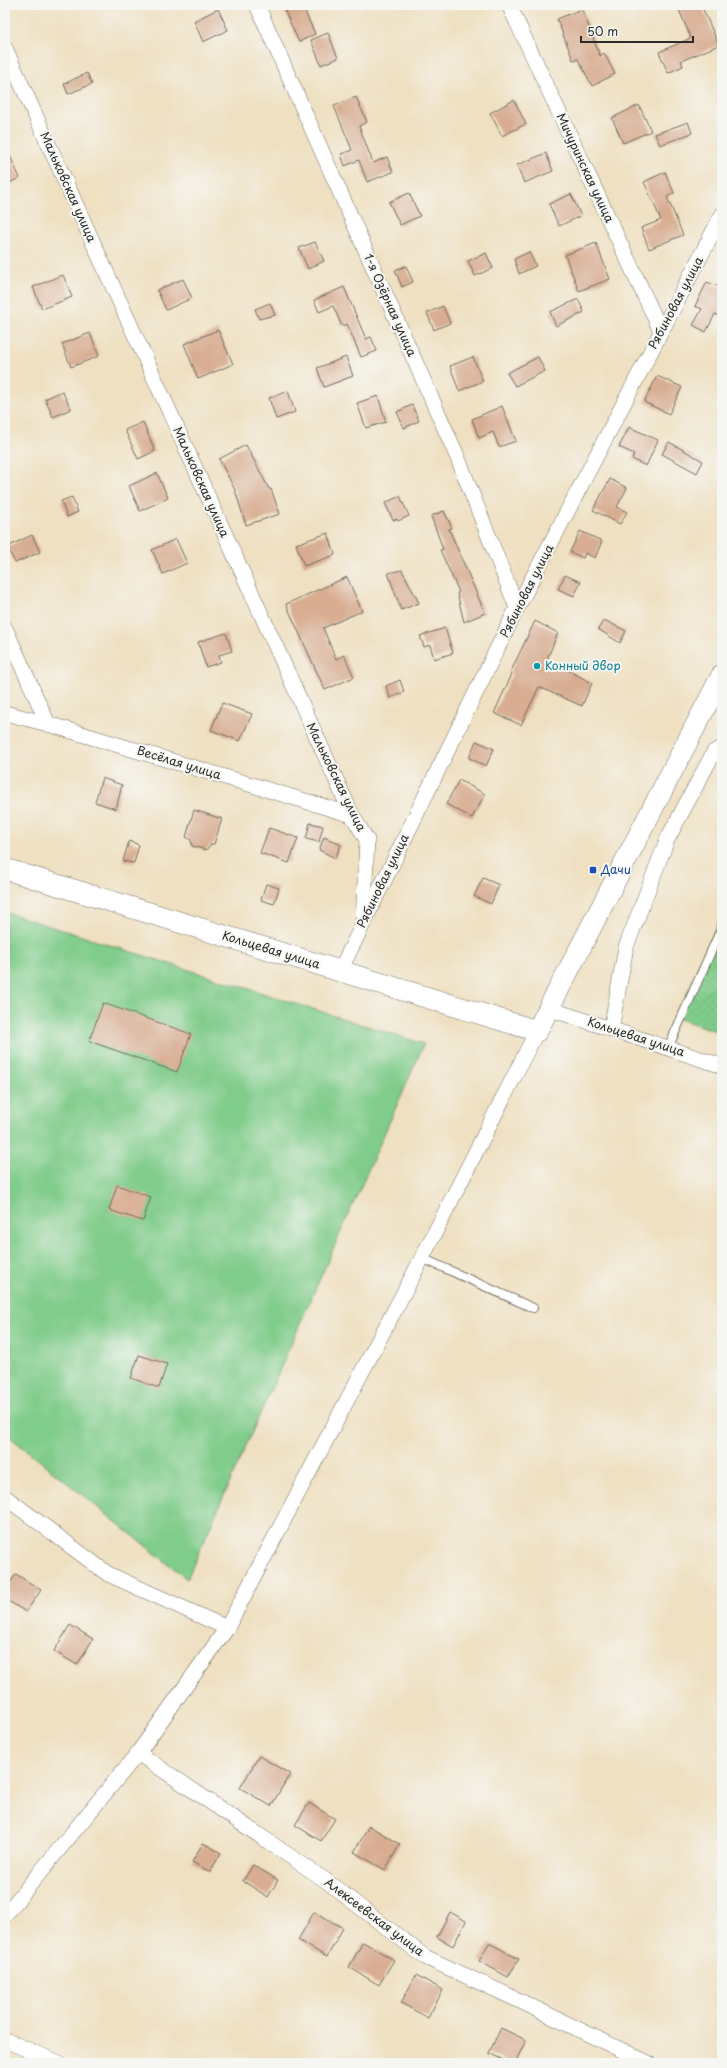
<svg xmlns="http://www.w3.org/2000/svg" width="727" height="2068" viewBox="0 0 727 2068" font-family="'Playpen Sans',sans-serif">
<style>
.grass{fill:#80cc8a;stroke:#567c5a}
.garden{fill:url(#garden-dots);stroke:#567c5a}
.building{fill:#d8ad92}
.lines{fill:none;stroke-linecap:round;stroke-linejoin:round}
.lane-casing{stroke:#706a60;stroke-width:10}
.street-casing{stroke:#706a60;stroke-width:16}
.secondary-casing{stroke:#706a60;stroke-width:22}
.lane{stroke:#fff;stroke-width:8}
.street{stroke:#fff;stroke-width:15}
.secondary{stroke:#fff;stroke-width:21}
.culture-dot{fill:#0f9aa8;stroke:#f6f6f2;stroke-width:1.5}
.transit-dot{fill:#1a4fb4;stroke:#f6f6f2;stroke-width:1.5}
.labels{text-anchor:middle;stroke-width:4;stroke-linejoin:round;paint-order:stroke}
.street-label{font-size:12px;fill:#2b2b2b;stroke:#f6f6f2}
.culture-label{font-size:12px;fill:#0d838f;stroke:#f6f6f2;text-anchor:start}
.transit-label{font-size:12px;fill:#164399;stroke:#f6f6f2;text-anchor:start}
</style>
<defs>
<pattern id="garden-dots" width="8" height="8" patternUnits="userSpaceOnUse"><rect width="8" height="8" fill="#80cc8a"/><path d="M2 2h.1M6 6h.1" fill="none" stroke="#6faf77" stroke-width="1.8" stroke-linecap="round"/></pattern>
</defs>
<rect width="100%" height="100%" fill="#f6f6f2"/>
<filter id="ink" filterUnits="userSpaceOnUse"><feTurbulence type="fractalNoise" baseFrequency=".025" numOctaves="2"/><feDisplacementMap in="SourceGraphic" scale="8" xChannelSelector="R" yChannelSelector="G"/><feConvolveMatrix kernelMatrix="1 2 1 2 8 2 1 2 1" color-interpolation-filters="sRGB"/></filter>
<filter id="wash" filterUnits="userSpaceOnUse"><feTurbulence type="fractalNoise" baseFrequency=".012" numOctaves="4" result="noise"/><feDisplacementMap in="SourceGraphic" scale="16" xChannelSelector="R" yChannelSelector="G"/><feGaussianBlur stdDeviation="0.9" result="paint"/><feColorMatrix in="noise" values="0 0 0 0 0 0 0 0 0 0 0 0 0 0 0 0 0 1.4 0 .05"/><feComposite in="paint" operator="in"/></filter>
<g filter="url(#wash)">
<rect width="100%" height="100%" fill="#efe0c1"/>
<!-- grass -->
<polygon class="grass" points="5,912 424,1044 187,1579 5,1433"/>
<!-- garden -->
<polygon class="garden" points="722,914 722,1033 676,1018"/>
<g id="blocks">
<!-- building -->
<g class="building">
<polygon points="282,5 302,5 315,34 299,42"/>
<polygon points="677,5 701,5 719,45 681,61 683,66 668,73 659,52 691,38"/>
<polygon points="218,9 228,30 203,42 194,21"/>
<polygon points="582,9 600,56 604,53 615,74 592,86 578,59 573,60 557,19"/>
<polygon points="328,33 338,58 321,65 311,40"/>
<polygon points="87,73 92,84 68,94 64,84"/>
<polygon points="356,97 367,122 359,126 373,163 387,157 393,172 367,182 359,160 345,166 341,154 352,150 334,106"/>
<polygon points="514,100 526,124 502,136 490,113"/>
<polygon points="639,105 651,131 623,143 612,118"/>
<polygon points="688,122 692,133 660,145 655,134"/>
<polygon points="5,145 20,178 5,185"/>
<polygon points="546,153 553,171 524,183 517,165"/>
<polygon points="665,172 674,193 667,197 683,235 649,249 641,228 661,220 644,182"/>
<polygon points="409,193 420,216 400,225 389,202"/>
<polygon points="571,194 581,216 559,226 549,204"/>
<polygon points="315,242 324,261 308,269 299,248"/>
<polygon points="596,243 610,279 579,291 565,255"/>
<polygon points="529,252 536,266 519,274 514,259"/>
<polygon points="486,253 493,268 475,276 468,261"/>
<polygon points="406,266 413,282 402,287 395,270"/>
<polygon points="63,275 72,297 42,309 33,287"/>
<polygon points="183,279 192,298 166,310 157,290"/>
<polygon points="707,282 722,288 722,317 715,314 706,332 693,325 702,309 695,306"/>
<polygon points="344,287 366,339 371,337 377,351 361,357 347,324 342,326 333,306 319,312 314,300"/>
<polygon points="578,299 584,312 556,326 550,312"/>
<polygon points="270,303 275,315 259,319 255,309"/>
<polygon points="443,306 450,323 434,330 427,313"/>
<polygon points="218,330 233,364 198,379 184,344"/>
<polygon points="90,333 99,356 71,367 62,344"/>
<polygon points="346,357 353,376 324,387 317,368"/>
<polygon points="473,357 483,381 459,391 450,366"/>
<polygon points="538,357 545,371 515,386 507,373"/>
<polygon points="657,376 682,387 669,414 644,402"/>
<polygon points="62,391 71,409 53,417 45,399"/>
<polygon points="288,391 295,412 276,419 269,398"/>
<polygon points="378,396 386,422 366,428 357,403"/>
<polygon points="412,405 419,421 404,428 397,412"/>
<polygon points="502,406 516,441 499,447 493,432 479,438 472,419"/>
<polygon points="143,422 155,451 138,459 125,430"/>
<polygon points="629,427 658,440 646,466 632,459 634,454 619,447"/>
<polygon points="669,442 703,461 697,473 662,454"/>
<polygon points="246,445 269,489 271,489 280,514 246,525 235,490 219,459"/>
<polygon points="157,473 168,498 140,511 129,486"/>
<polygon points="610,479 627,488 617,507 627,512 620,524 593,510"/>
<polygon points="400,496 409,516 398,521 397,519 393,520 385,503"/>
<polygon points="72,497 78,512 67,517 61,501"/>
<polygon points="444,511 452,528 449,529 485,613 464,622 457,593 459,592 440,550 443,549 431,516"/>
<polygon points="580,531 602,541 595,558 585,553 583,558 570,552"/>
<polygon points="328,533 335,555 304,566 296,544"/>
<polygon points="32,535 40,552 15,563 7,547"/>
<polygon points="176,539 187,563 163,574 152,550"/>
<polygon points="402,570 419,603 401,610 388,573"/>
<polygon points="565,575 581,582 574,596 558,589"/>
<polygon points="347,577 362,611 323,628 336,659 344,655 354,677 325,690 286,604"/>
<polygon points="604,620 626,631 620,643 598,629"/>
<polygon points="535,621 558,633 547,659 592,683 582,706 539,687 521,725 494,713 512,674 510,673"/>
<polygon points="445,628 453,653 434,659 430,645 424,647 420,636"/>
<polygon points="226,633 232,651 219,655 221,662 206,667 198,642"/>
<polygon points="400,680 404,692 390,698 386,686"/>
<polygon points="222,703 252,714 240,741 211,730"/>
<polygon points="476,741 494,749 486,766 469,758"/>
<polygon points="102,778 122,785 116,809 95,802"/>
<polygon points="459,780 485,794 472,818 446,804"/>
<polygon points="194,810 222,819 214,844 211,844 206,850 192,846 191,840 186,837"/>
<polygon points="310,823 323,826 319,842 306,839"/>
<polygon points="269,828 298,838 289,863 260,853"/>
<polygon points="324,837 341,845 335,858 319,850"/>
<polygon points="129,841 139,845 134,863 123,861"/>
<polygon points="483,878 499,885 491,904 474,896"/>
<polygon points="266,884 279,888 274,904 261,900"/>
<polygon points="103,1003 191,1034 177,1072 89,1041"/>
<polygon points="117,1185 151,1197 143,1221 109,1210"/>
<polygon points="139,1355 167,1364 159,1388 131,1378"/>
<polygon points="16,1574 41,1590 26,1612 5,1599 5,1591"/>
<polygon points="70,1625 93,1639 77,1665 54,1651"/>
<polygon points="259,1756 290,1774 271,1806 240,1788"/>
<polygon points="309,1803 335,1819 321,1841 295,1825"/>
<polygon points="369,1826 400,1844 385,1870 354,1852"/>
<polygon points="203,1843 221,1853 210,1872 192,1862"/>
<polygon points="253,1865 278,1880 268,1897 243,1881"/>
<polygon points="314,1912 343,1928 327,1957 298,1940"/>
<polygon points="450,1912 466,1921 453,1946 437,1937"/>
<polygon points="363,1942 394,1960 379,1985 349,1967"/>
<polygon points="489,1943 519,1959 508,1977 479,1961"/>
<polygon points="416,1975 443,1990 428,2018 401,2003"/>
<polygon points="501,2028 526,2040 515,2063 509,2063 489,2053"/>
</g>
</g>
</g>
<g filter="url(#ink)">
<use href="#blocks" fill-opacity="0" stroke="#706a60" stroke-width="1"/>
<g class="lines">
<!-- lane casing -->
<g class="lane-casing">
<g id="lane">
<polyline points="668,1048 722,927"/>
<polyline points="422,1258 533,1308"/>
</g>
</g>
<!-- street casing -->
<g class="street-casing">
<g id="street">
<polyline points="257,5 457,456 517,608"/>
<polyline points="509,5 661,331"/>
<polyline points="5,48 352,815 367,840 363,922"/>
<polyline points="5,628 48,724"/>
<polyline points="5,713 48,724 352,815"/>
<polyline points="340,971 517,608 722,215"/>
<polyline points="550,1009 722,1066"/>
<polyline points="611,1029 626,947 667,840 714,752 722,748"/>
<polyline points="5,1497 108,1574 227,1628"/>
<polyline points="138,1753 325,1880 425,1957 518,2000 648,2063"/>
<polyline points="5,1915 138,1753 227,1628 422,1258 537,1031"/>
<polyline points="5,2040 59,2063"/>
</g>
</g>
<!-- secondary casing -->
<g class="secondary-casing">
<polyline id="secondary" points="5,869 537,1031 722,675"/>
</g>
<!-- lane -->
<use href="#lane" class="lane"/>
<!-- street -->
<use href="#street" class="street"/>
<!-- secondary -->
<use href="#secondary" class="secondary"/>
</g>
</g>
<!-- markers -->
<circle class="culture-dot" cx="537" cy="666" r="4"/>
<rect class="transit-dot" x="589" y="866" width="8" height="8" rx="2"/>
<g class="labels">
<!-- street labels -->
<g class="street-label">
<text transform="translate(585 168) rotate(65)" y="4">Мичуринская улица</text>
<text transform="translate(68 187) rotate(66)" y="4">Мальковская улица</text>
<text transform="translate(676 303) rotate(-62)" y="4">Рябиновая улица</text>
<text transform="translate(390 305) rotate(66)" y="4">1-я Озёрная улица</text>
<text transform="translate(201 482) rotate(66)" y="4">Мальковская улица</text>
<text transform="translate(527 591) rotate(-63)" y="4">Рябиновая улица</text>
<text transform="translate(179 763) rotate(17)" y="4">Весёлая улица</text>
<text transform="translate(336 777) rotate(64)" y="4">Мальковская улица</text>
<text transform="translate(383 881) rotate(-64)" y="4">Рябиновая улица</text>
<text transform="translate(271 950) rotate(17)" y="4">Кольцевая улица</text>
<text transform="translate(636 1037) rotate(18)" y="4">Кольцевая улица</text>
<text transform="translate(374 1917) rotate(37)" y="4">Алексеевская улица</text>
</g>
<!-- culture labels -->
<g class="culture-label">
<text x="545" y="670">Конный двор</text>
</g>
<!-- transit labels -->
<g class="transit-label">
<text x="601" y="874">Дачи</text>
</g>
</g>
<!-- margin -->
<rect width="727" height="2068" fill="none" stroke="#f6f6f2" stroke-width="20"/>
<!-- scale -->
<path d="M581 36v6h112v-6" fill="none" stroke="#2b2b2b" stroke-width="2"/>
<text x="587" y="36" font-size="12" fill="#2b2b2b" stroke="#f6f6f2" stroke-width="3" paint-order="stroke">50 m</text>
</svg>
